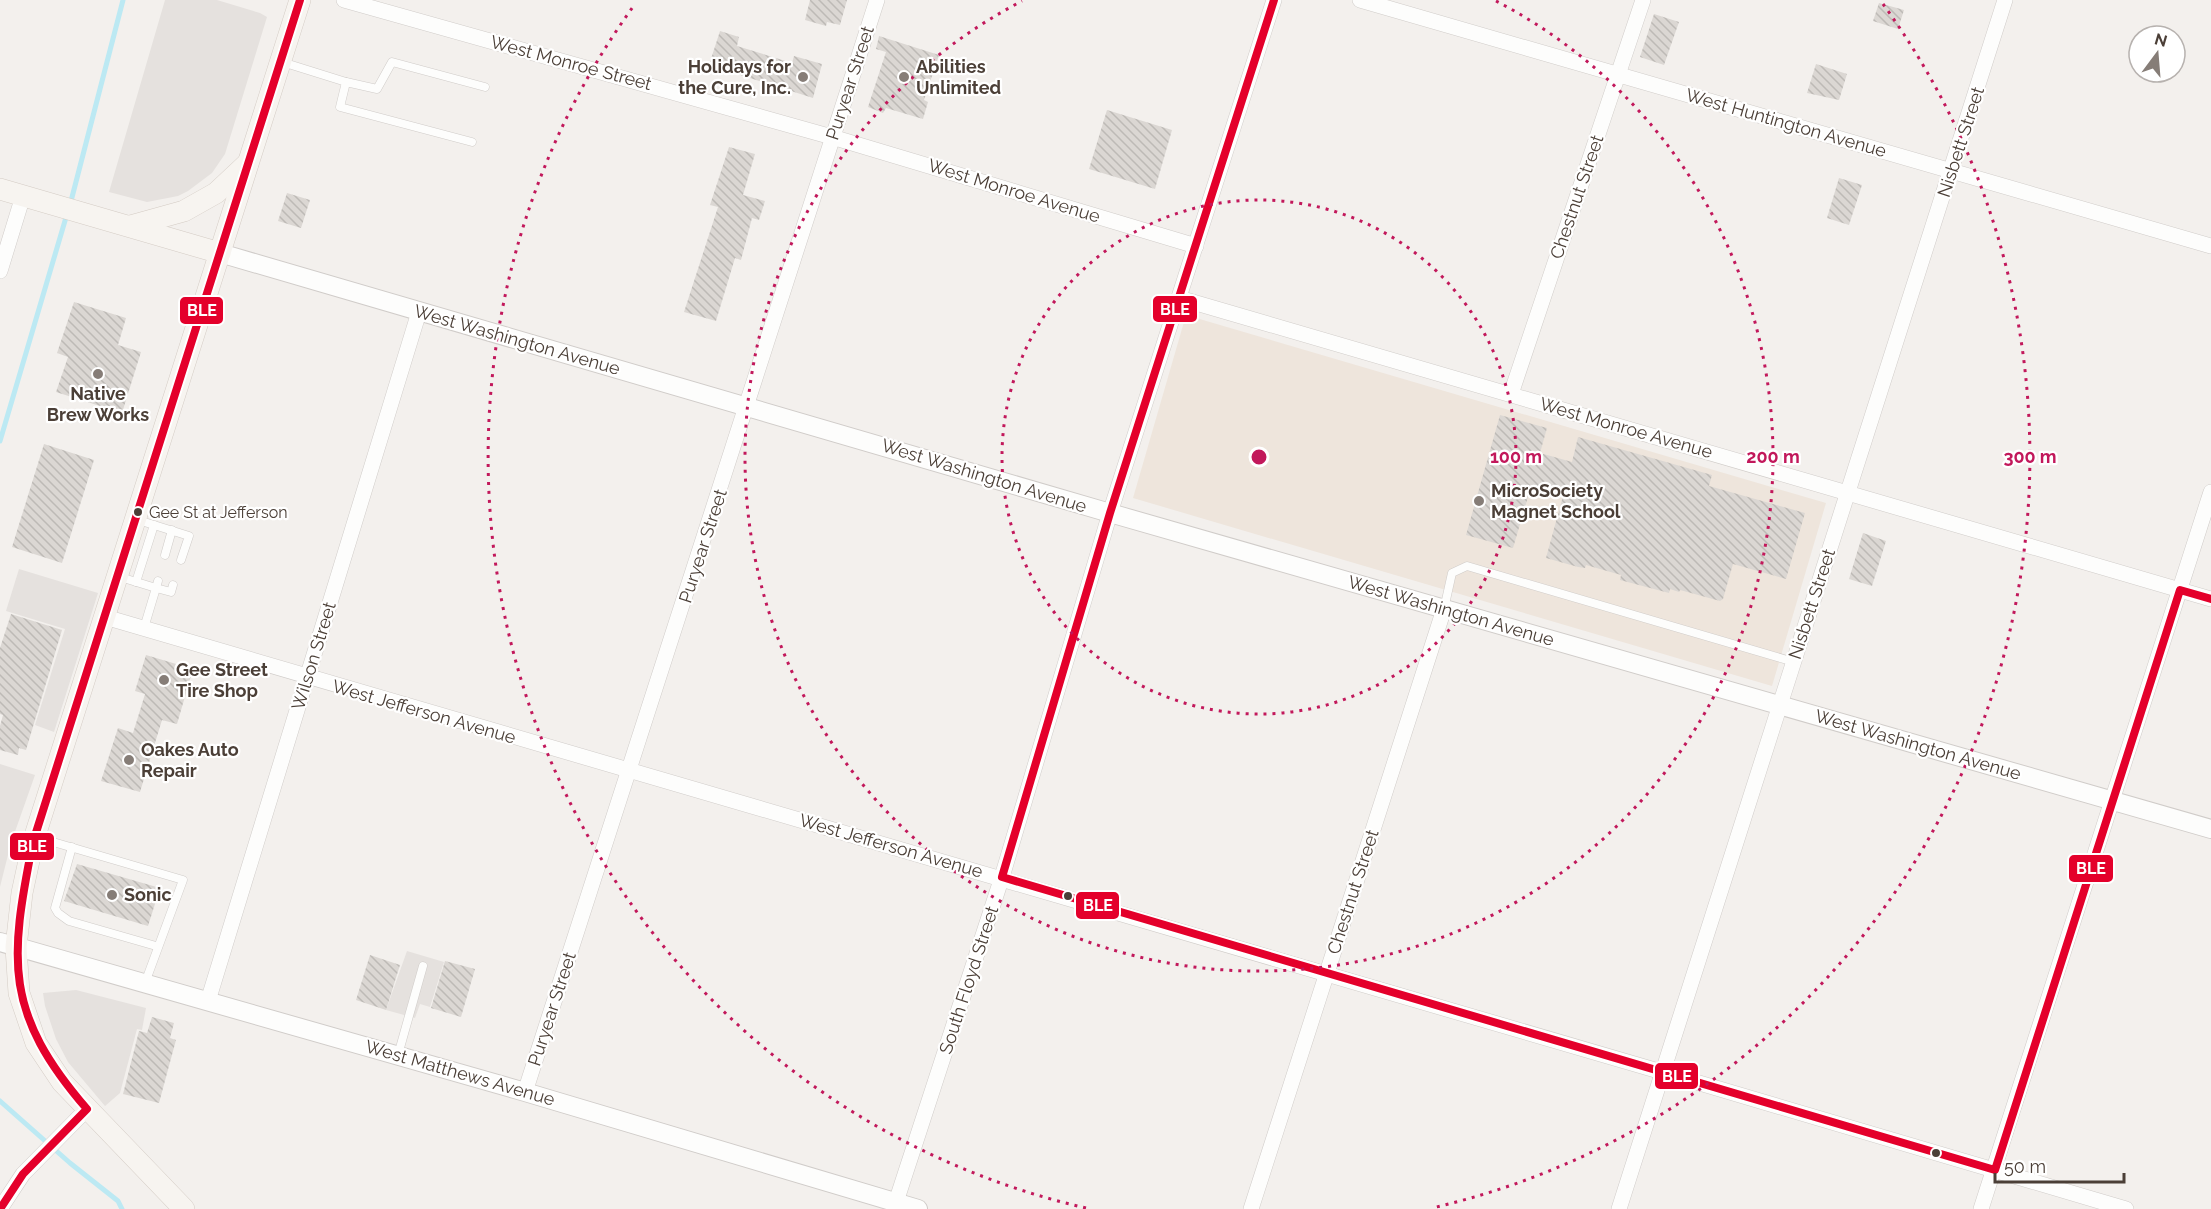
<svg xmlns="http://www.w3.org/2000/svg" width="2211" height="1209" viewBox="0 0 2211 1209" font-family="Raleway,sans-serif">
<style>
.education{fill:#eee5dc}
.parking{fill:#e5e1de}
.lines{fill:none;stroke-linecap:round;stroke-linejoin:round}
.stream{stroke:#bce9f3;stroke-width:5}
.building{fill:url(#building-back-hatch)}
.service-casing{stroke:#d0ccc9;stroke-width:9}
.minor-casing{stroke:#d0ccc9;stroke-width:16}
.tertiary-casing{stroke:#d0ccc9;stroke-width:20}
.secondary-casing{stroke:#d4ccc5;stroke-width:22}
.service{stroke:#fdfdfc;stroke-width:8}
.minor{stroke:#fdfdfc;stroke-width:15}
.tertiary{stroke:#fdfdfc;stroke-width:18}
.secondary{stroke:#f7f4f0;stroke-width:21}
.bus-1-casing{stroke:#fff;stroke-width:12}
.bus-1{stroke:#e4002b;stroke-width:8}
.ring{fill:none;stroke:#c2185b;stroke-width:3;stroke-dasharray:3 6}
.poi-dot{fill:#867d77;stroke:#fff;stroke-width:2}
.bus-dot{fill:#4b3f37;stroke:#fff;stroke-width:2}
.labels{text-anchor:middle;stroke-width:4.5;stroke-linejoin:round;paint-order:stroke}
.bus-label{font-size:16px;fill:#4b3f37;stroke:#fff;text-anchor:start}
.street-label{font-size:18px;fill:#4b3f37;stroke:#fff}
.poi-label{font-size:18px;font-weight:bold;fill:#4b3f37;stroke:#fff;text-anchor:start}
.centre{fill:#c2185b;stroke:#fff;stroke-width:3}
.ring-label{font-size:18px;text-anchor:middle;font-weight:bold;fill:#c2185b;stroke:#fff;stroke-width:4.5;stroke-linejoin:round;paint-order:stroke}
.line-badge{stroke:#fff;stroke-width:2}
.badge-label{font-size:16px;text-anchor:middle;font-weight:bold;fill:#fff}
</style>
<defs>
<pattern id="building-back-hatch" width="6" height="6" patternUnits="userSpaceOnUse" patternTransform="scale(1.5)"><rect width="6" height="6" fill="#dbd7d3"/><path d="M-1 5l2 2M0 0l6 6M5-1l2 2" fill="none" stroke="#bdbab6"/></pattern>
</defs>
<rect width="100%" height="100%" fill="#f3f0ed"/>
<!-- education -->
<polygon class="education" points="1186,315 1826,503 1772,686 1133,498"/>
<!-- parking -->
<g class="parking">
<polygon points="165,0 217,0 260,13 267,17 225,154 212,173 188,191 178,196 147,202 109,192"/>
<polygon points="19,569 98,593 54,732 35,725 65,629 6,611"/>
<polygon points="0,764 35,775 11,843 0,887"/>
<polygon points="407,951 444,962 430,1007 420,1004 415,1018 386,1010"/>
<polygon points="76,990 146,1008 142,1030 137,1029 120,1093 105,1106 68,1062 56,1039 45,1006 43,993"/>
</g>
<g class="lines">
<!-- stream -->
<g class="stream">
<polyline points="70,205 123,0"/>
<polyline points="0,441 67,214"/>
<polyline points="0,1101 70,1163 118,1201 122,1209"/>
</g>
</g>
<!-- building -->
<g class="building">
<polygon points="810,0 847,0 840,25 827,22 826,26 805,20"/>
<polygon points="1879,3 1904,10 1898,29 1873,21"/>
<polygon points="1654,14 1679,22 1664,65 1640,57"/>
<polygon points="720,31 739,37 737,46 792,63 794,56 822,64 813,98 709,65"/>
<polygon points="879,36 939,55 924,100 928,102 923,119 886,108 883,113 868,107 886,52 876,49"/>
<polygon points="1816,64 1847,74 1839,100 1807,93"/>
<polygon points="1107,110 1172,130 1155,189 1089,169"/>
<polygon points="729,147 755,154 743,195 765,201 759,220 752,218 741,260 735,258 716,321 684,312 718,207 710,205"/>
<polygon points="1839,178 1862,185 1849,225 1827,218"/>
<polygon points="287,193 310,200 301,228 278,221"/>
<polygon points="74,302 126,318 118,345 141,352 122,413 56,392 68,357 57,353"/>
<polygon points="1500,415 1547,428 1540,453 1572,462 1578,437 1712,475 1709,486 1805,513 1786,579 1733,564 1723,599 1720,601 1680,590 1679,592 1670,589 1669,593 1620,580 1621,575 1586,565 1585,568 1578,567 1546,558 1563,496 1531,487 1513,548 1466,535"/>
<polygon points="44,444 94,460 62,563 12,547"/>
<polygon points="1863,533 1886,541 1872,586 1849,579"/>
<polygon points="11,614 62,630 26,750 19,748 18,755 0,750 0,726 3,715 0,714 0,648"/>
<polygon points="146,655 193,669 177,724 162,720 140,792 101,781 118,728 133,733 145,694 135,691"/>
<polygon points="77,864 160,888 148,926 64,901"/>
<polygon points="370,955 400,965 386,1010 356,1000"/>
<polygon points="445,961 475,969 461,1017 431,1008"/>
<polygon points="152,1017 174,1023 170,1038 176,1040 159,1103 123,1094 139,1031 147,1033"/>
</g>
<g class="lines">
<!-- service casing -->
<g class="service-casing">
<g id="service">
<polyline points="282,62 346,82 340,107 472,142"/>
<polyline points="346,82 377,89 392,62 485,87"/>
<polyline points="154,525 189,536 181,560"/>
<polyline points="165,555 172,530"/>
<polyline points="120,577 156,588 144,628"/>
<polyline points="158,581 156,588 171,592 173,585"/>
<polyline points="136,582 154,525 138,520"/>
<polyline points="1444,609 1452,573 1467,566 1794,662"/>
<polyline points="36,837 183,880 145,983"/>
<polyline points="72,847 55,908 58,913 69,921 156,946"/>
<polyline points="398,1055 423,966"/>
</g>
</g>
<!-- minor casing -->
<g class="minor-casing">
<g id="minor">
<polyline points="344,0 832,137 1196,246"/>
<polyline points="1360,0 2211,246"/>
<polyline points="0,271 23,196"/>
<polyline points="1179,298 2211,599"/>
<polyline points="1511,394 1643,0"/>
<path d="M105,617C778,815 1453,1009 2126,1209"/>
<polyline points="208,1001 419,312"/>
<polyline points="525,1092 877,0"/>
<polyline points="896,1202 1002,877 1110,513 1274,0"/>
<polyline points="0,1209 23,1174 87,1109"/>
<polyline points="1251,1209 1444,609"/>
<polyline points="1619,1209 2005,0"/>
<polyline points="1981,1209 2211,492"/>
</g>
</g>
<!-- tertiary casing -->
<g class="tertiary-casing">
<g id="tertiary">
<polyline points="220,253 1110,513 2211,829"/>
<polyline points="0,942 525,1092 918,1209"/>
</g>
</g>
<!-- secondary casing -->
<g class="secondary-casing">
<g id="secondary">
<polyline points="0,189 220,253"/>
<polyline points="130,226 184,211 216,193 248,163"/>
<polyline points="184,1209 62,1082 36,1043 19,993 16,947 22,893 33,842 300,0"/>
</g>
</g>
<!-- service -->
<use href="#service" class="service"/>
<!-- minor -->
<use href="#minor" class="minor"/>
<!-- tertiary -->
<use href="#tertiary" class="tertiary"/>
<!-- secondary -->
<use href="#secondary" class="secondary"/>
<!-- bus-1 casing -->
<g class="bus-1-casing">
<g id="bus-1">
<polyline points="1274,0 1110,513 1002,877 1995,1170 2180,590 2211,599"/>
<path d="M0,1209L23,1174L87,1109C4,1013 9,961 33,842L300,0"/>
</g>
</g>
<!-- bus-1 -->
<use href="#bus-1" class="bus-1"/>
</g>
<!-- distance rings -->
<g class="ring">
<circle cx="1259" cy="457" r="257"/>
<path d="M1496 1A514 514 0 1 1 1022 1"/>
<path d="M1086 1208A771 771 0 0 1 635 4M1883 4A771 771 0 0 1 1432 1208"/>
</g>
<!-- markers -->
<g class="poi-dot">
<circle cx="803" cy="77" r="6"/>
<circle cx="904" cy="77" r="6"/>
<circle cx="98" cy="374" r="6"/>
<circle cx="1479" cy="501" r="6"/>
<circle cx="164" cy="680" r="6"/>
<circle cx="129" cy="760" r="6"/>
<circle cx="112" cy="895" r="6"/>
</g>
<g class="bus-dot">
<circle cx="138" cy="512" r="5"/>
<circle cx="1068" cy="896" r="5"/>
<circle cx="1936" cy="1153" r="5"/>
</g>
<g class="labels">
<!-- bus labels -->
<g class="bus-label">
<text x="149" y="518">Gee St at Jefferson</text>
</g>
<!-- street labels -->
<g class="street-label">
<text transform="translate(571 63) rotate(15)" y="6">West Monroe Street</text>
<text transform="translate(850 83) rotate(-72)" y="6">Puryear Street</text>
<text transform="translate(1786 123) rotate(16)" y="6">West Huntington Avenue</text>
<text transform="translate(1961 142) rotate(-72)" y="6">Nisbett Street</text>
<text transform="translate(1014 191) rotate(17)" y="6">West Monroe Avenue</text>
<text transform="translate(1577 197) rotate(-71)" y="6">Chestnut Street</text>
<text transform="translate(517 340) rotate(16)" y="6">West Washington Avenue</text>
<text transform="translate(1626 428) rotate(16)" y="6">West Monroe Avenue</text>
<text transform="translate(984 476) rotate(17)" y="6">West Washington Avenue</text>
<text transform="translate(703 546) rotate(-72)" y="6">Puryear Street</text>
<text transform="translate(1812 604) rotate(-72)" y="6">Nisbett Street</text>
<text transform="translate(1451 611) rotate(16)" y="6">West Washington Avenue</text>
<text transform="translate(314 656) rotate(-73)" y="6">Wilson Street</text>
<text transform="translate(424 712) rotate(16)" y="6">West Jefferson Avenue</text>
<text transform="translate(1918 745) rotate(16)" y="6">West Washington Avenue</text>
<text transform="translate(891 846) rotate(16)" y="6">West Jefferson Avenue</text>
<text transform="translate(1353 892) rotate(-72)" y="6">Chestnut Street</text>
<text transform="translate(969 980) rotate(-72)" y="6">South Floyd Street</text>
<text transform="translate(552 1009) rotate(-72)" y="6">Puryear Street</text>
<text transform="translate(460 1073) rotate(16)" y="6">West Matthews Avenue</text>
</g>
<!-- poi labels -->
<g class="poi-label">
<text x="791" y="73" text-anchor="end">Holidays for<tspan x="791" dy="21">the Cure, Inc.</tspan></text>
<text x="916" y="73">Abilities<tspan x="916" dy="21">Unlimited</tspan></text>
<text x="98" y="400" text-anchor="middle">Native<tspan x="98" dy="21">Brew Works</tspan></text>
<text x="1491" y="497">MicroSociety<tspan x="1491" dy="21">Magnet School</tspan></text>
<text x="176" y="676">Gee Street<tspan x="176" dy="21">Tire Shop</tspan></text>
<text x="141" y="756">Oakes Auto<tspan x="141" dy="21">Repair</tspan></text>
<text x="124" y="901">Sonic</text>
</g>
</g>
<circle cx="1259" cy="457" r="9" class="centre"/>
<g class="ring-label">
<text x="1516" y="463">100 m</text>
<text x="1773" y="463">200 m</text>
<text x="2030" y="463">300 m</text>
</g>
<g class="line-badge">
<rect x="1152" y="295" width="46" height="28" rx="6" fill="#e4002b"/>
<rect x="179" y="296" width="45" height="29" rx="6" fill="#e4002b"/>
<rect x="9" y="832" width="46" height="29" rx="6" fill="#e4002b"/>
<rect x="2068" y="854" width="46" height="29" rx="6" fill="#e4002b"/>
<rect x="1075" y="891" width="45" height="29" rx="6" fill="#e4002b"/>
<rect x="1654" y="1062" width="45" height="28" rx="6" fill="#e4002b"/>
</g>
<g class="badge-label">
<text x="1175" y="315">BLE</text>
<text x="202" y="316">BLE</text>
<text x="32" y="852">BLE</text>
<text x="2091" y="874">BLE</text>
<text x="1098" y="911">BLE</text>
<text x="1677" y="1082">BLE</text>
</g>
<!-- north arrow -->
<g transform="translate(2157 54) rotate(16)"><circle r="28" fill="#ffffff" stroke="#b7b2af" stroke-width="1.5"/>
<path d="M0-4.5L10 22L0 15L-10 22Z" fill="#867d77"/>
<text y="-9" font-size="16" font-weight="bold" text-anchor="middle" fill="#4b3f37">N</text>
</g>
<!-- scale -->
<path d="M1995 1173v9h129v-9" fill="none" stroke="#4b3f37" stroke-width="3"/>
<text x="2004" y="1173" font-size="18" fill="#4b3f37" stroke="#ffffff" stroke-width="4.5" paint-order="stroke">50 m</text>
</svg>
